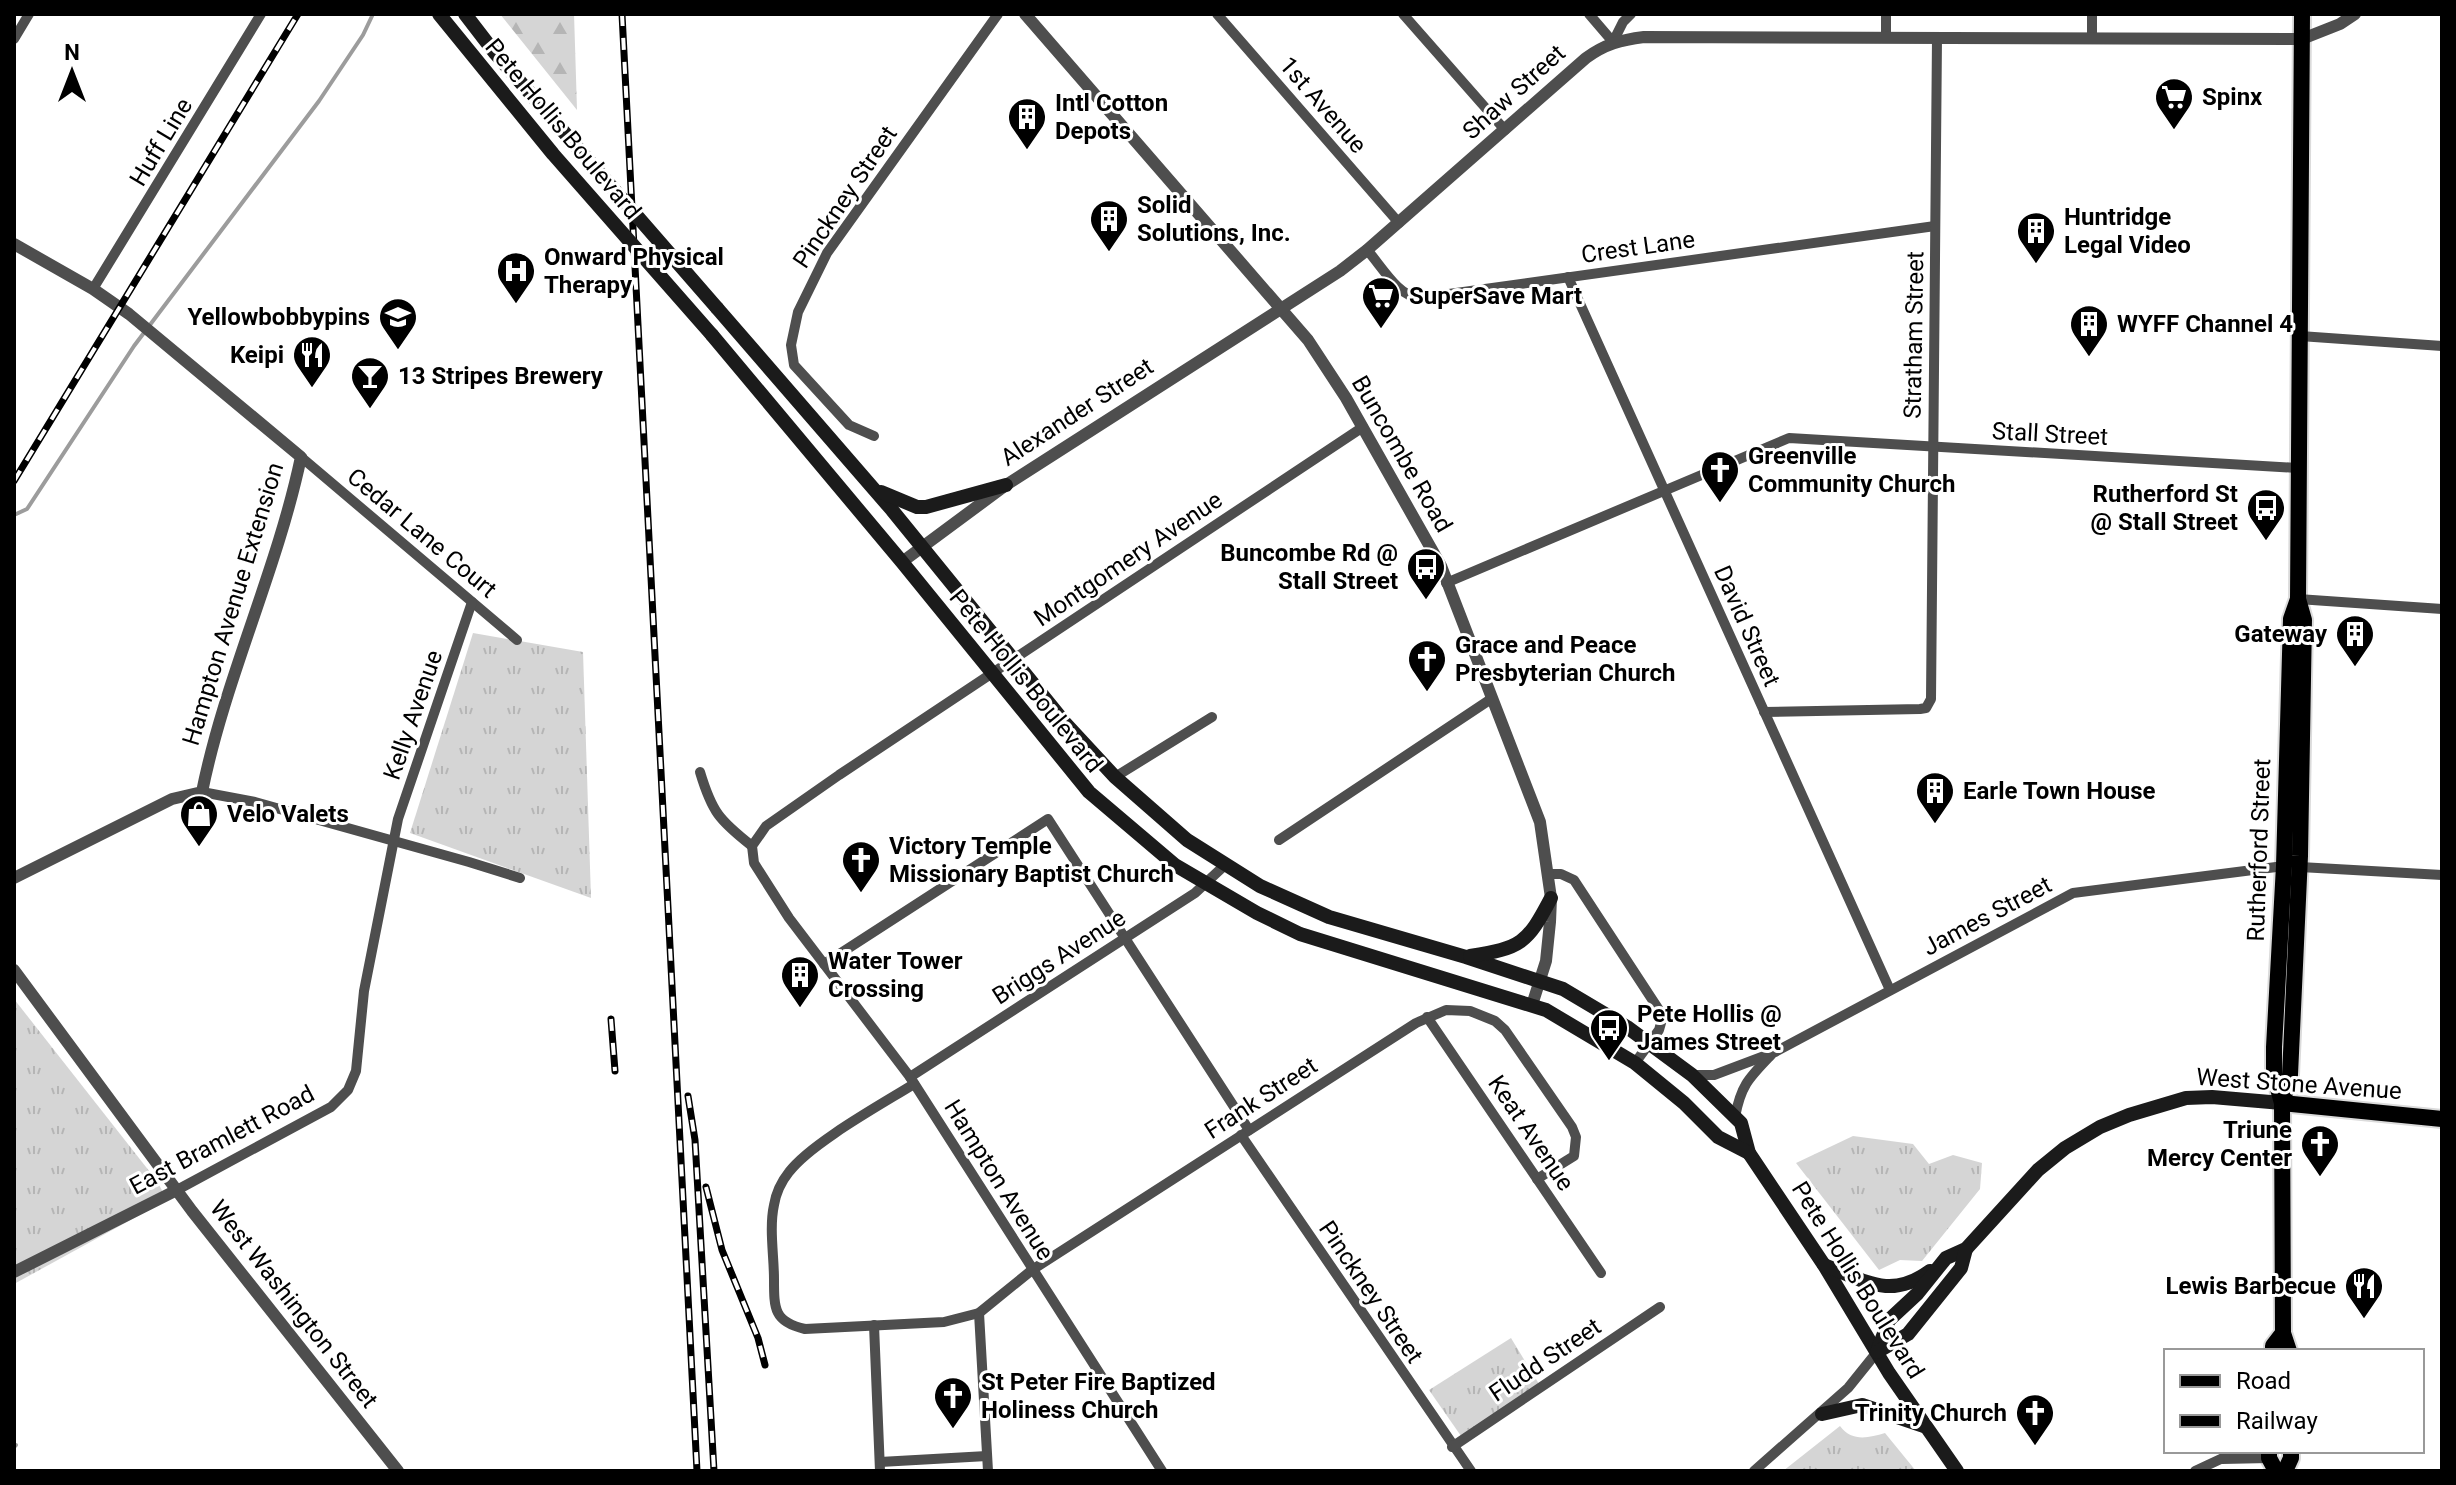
<svg xmlns="http://www.w3.org/2000/svg" width="2456" height="1485" viewBox="0 0 2456 1485" font-family="Roboto,sans-serif">
<style>
.grass{fill:url(#grass-tufts)}
.forest{fill:url(#forest-firs)}
.lines{fill:none;stroke-linecap:round;stroke-linejoin:round}
.stream{stroke:#9c9c9c;stroke-width:4}
.primary-casing{stroke:#dbdbdb;stroke-width:20}
.trunk-casing{stroke:#dbdbdb;stroke-width:20}
.minor{stroke:#4e4e4e;stroke-width:10}
.tertiary{stroke:#4e4e4e;stroke-width:12}
.secondary{stroke:#1b1b1b;stroke-width:14}
.primary{stroke:#000;stroke-width:16}
.trunk{stroke:#000;stroke-width:16}
.rail-casing{stroke:#000;stroke-width:7}
.rail{stroke:#fff;stroke-width:4;stroke-dasharray:12;stroke-linecap:butt}
.secondary-bridge{stroke:#1b1b1b;stroke-width:14}
.labels{text-anchor:middle;stroke-width:6;stroke-linejoin:round;paint-order:stroke}
.street-label{font-size:24px;fill:#000;stroke:#fff}
.poi-label{font-size:24px;font-weight:bold;fill:#000;stroke:#fff;text-anchor:start}
</style>
<defs>
<pattern id="grass-tufts" width="24" height="20" patternUnits="userSpaceOnUse" patternTransform="scale(2)"><rect width="24" height="20" fill="#d5d5d5"/><path d="M3 7l-1-3M5 7V3M7 7l1-3M15 17l-1-3M17 17v-4M19 17l1-3" fill="none" stroke="#b5b5b5"/></pattern>
<pattern id="forest-firs" width="22" height="20" patternUnits="userSpaceOnUse" patternTransform="scale(2)"><rect width="22" height="20" fill="#d5d5d5"/><path d="M5 1l3.5 6h-7zM16 11l3.5 6h-7z" fill="#b5b5b5"/></pattern>
</defs>
<rect width="100%" height="100%" fill="#fff"/>
<!-- grass -->
<g class="grass">
<polygon points="473,633 583,652 591,898 410,833"/>
<polygon points="14,999 157,1181 167,1200 14,1284"/>
<polygon points="1853,1136 1913,1144 1929,1164 1953,1155 1982,1163 1980,1189 1922,1261 1900,1260 1879,1270 1796,1163"/>
<polygon points="1511,1338 1539,1384 1461,1436 1429,1390"/>
<path d="M1840,1426C1852,1442 1868,1438 1885,1433L1916,1471H1783Z"/>
</g>
<!-- forest -->
<polygon class="forest" points="500,14 574,14 577,110"/>
<g class="lines">
<!-- stream -->
<g class="stream">
<polyline points="14,515 27,509 134,346 319,101 363,35 373,14"/>
<polyline points="14,1447 16,1445"/>
</g>
<!-- primary casing -->
<g class="primary-casing">
<g id="primary">
<polyline points="2282,1103 2283,1333 2289,1351"/>
<polyline points="2273,1351 2273,1346 2283,1333"/>
<polyline points="2269,1451 2269,1458 2276,1471"/>
<polyline points="2285,1471 2291,1458 2291,1451"/>
</g>
</g>
<!-- trunk casing -->
<g class="trunk-casing">
<g id="trunk">
<polyline points="2282,1103 2290,1075 2300,856 2304,620 2298,599 2302,14"/>
<polyline points="2282,1103 2274,1074 2274,1047 2284,866 2291,619 2298,599"/>
<polyline points="2282,1103 2442,1119"/>
</g>
</g>
<!-- minor -->
<g class="minor">
<polyline points="1217,14 1399,223"/>
<polyline points="1403,14 1505,130"/>
<polyline points="1589,14 1613,42 1623,22 1631,14"/>
<polyline points="1886,38 1886,14"/>
<polyline points="14,39 29,14"/>
<polyline points="2092,39 2092,14"/>
<path d="M1367,250C1381,265 1398,297 1420,298L1935,226"/>
<polyline points="1568,277 1890,990"/>
<polyline points="93,289 261,14"/>
<polyline points="2300,336 2442,346"/>
<polyline points="874,436 849,425 794,365 791,345 798,312 827,253 998,14"/>
<polyline points="301,457 517,640"/>
<polyline points="1446,583 1789,438 2297,468"/>
<polyline points="2298,599 2442,609"/>
<polyline points="1764,712 1920,709 1926,708 1931,699 1937,38"/>
<path d="M700,772C712,812 719,820 752,846"/>
<polyline points="1115,777 1212,717"/>
<polyline points="202,792 255,802 469,862 520,878"/>
<polyline points="1279,840 1491,699"/>
<polyline points="2300,867 2442,875"/>
<polyline points="1548,874 1561,874 1574,880 1663,1016 1659,1030 1635,1063"/>
<polyline points="824,964 1048,819 1249,1130"/>
<polyline points="1427,1017 1601,1273"/>
<polyline points="1692,1075 1714,1075 1775,1052 2073,893 2284,866"/>
<polyline points="910,1077 1195,893 1225,865"/>
<path d="M914,1084C882,1104 811,1143 789,1172C781,1182 776,1193 774,1205C769,1228 774,1256 774,1279C774,1309 774,1322 805,1329L944,1322L979,1313L1032,1270L1416,1023L1446,1010L1470,1011L1495,1021L1505,1030L1572,1127L1576,1137L1574,1156L1537,1179"/>
<path d="M1735,1117C1741,1085 1749,1078 1771,1055"/>
<polyline points="1241,1135 1471,1471"/>
<polyline points="177,1190 331,1107 348,1090 356,1071 364,991 398,819 472,602"/>
<polyline points="979,1313 988,1471"/>
<polyline points="874,1325 880,1471"/>
<polyline points="1452,1447 1660,1307"/>
<polyline points="2222,1459 2269,1458"/>
<polyline points="880,1462 987,1456"/>
<polyline points="1162,1471 910,1077 789,918 754,863 752,846 766,826 839,775 1363,427"/>
<polyline points="1754,1471 1848,1388 1877,1352"/>
<polyline points="2195,1471 2225,1457"/>
</g>
<!-- tertiary -->
<g class="tertiary">
<polyline points="1025,14 1308,340 1346,398 1441,566 1540,822 1551,898 1550,922 1546,961 1532,1005"/>
<path d="M14,244L93,289L129,314L301,457C277,571 225,678 202,792L172,799L14,878"/>
<path d="M902,562L1006,485L1340,271L1367,250L1586,58C1605,44 1621,40 1644,37L2302,39L2340,24L2355,14"/>
<polyline points="14,970 192,1211 398,1471"/>
<polyline points="14,1272 177,1190"/>
</g>
<!-- secondary -->
<g class="secondary">
<polyline points="717,308 892,510 1065,723 1115,777 1187,840 1260,886 1329,917 1466,957 1563,989 1627,1027 1692,1075 1741,1123 1749,1153 1824,1265 1889,1373 1957,1471"/>
<polyline points="712,335 902,562 1089,792 1175,865 1257,913 1300,934 1546,1010 1635,1063 1684,1103 1718,1137 1749,1153"/>
<polyline points="881,492 917,507 926,507 1006,485"/>
<path d="M1470,956C1521,948 1527,944 1551,898"/>
<path d="M1824,1265C1866,1281 1890,1300 1930,1271"/>
<polyline points="1877,1352 1889,1320 1917,1294 1946,1258 1966,1249 2038,1170 2065,1148 2100,1127 2129,1115 2186,1098 2212,1097 2282,1103"/>
<polyline points="1877,1352 1908,1334 1961,1268 1966,1249"/>
<polyline points="1822,1414 1862,1405 1924,1426"/>
</g>
<!-- primary -->
<use href="#primary" class="primary"/>
<!-- trunk -->
<use href="#trunk" class="trunk"/>
<!-- rail casing -->
<g class="rail-casing">
<g id="rail">
<polyline points="622,14 697,1471"/>
<polyline points="14,481 298,14"/>
<polyline points="611,1019 615,1071"/>
<polyline points="688,1096 695,1140 714,1471"/>
<polyline points="706,1187 722,1250 758,1338 765,1365"/>
</g>
</g>
<!-- rail -->
<use href="#rail" class="rail"/>
<!-- secondary-bridge -->
<g class="secondary-bridge">
<polyline points="439,14 553,154 712,335"/>
<polyline points="465,14 495,53 717,308"/>
</g>
</g>
<!-- icons -->
<defs>
<g id="supermarket-pin" transform="scale(2)"><path d="M0 17L-7.5 6A9.5 9.5 0 1 1 7.5 6Z" fill="#000" stroke="#fff"/><path d="M-6-5.5h2.5l.6 2H6L4.5 2H-2.5L-4.4-4H-6ZM-1.5 3.2a1.3 1.3 0 1 0 .1 0ZM3 3.2a1.3 1.3 0 1 0 .1 0Z" fill="#fff"/></g>
<g id="building-pin" transform="scale(2)"><path d="M0 17L-7.5 6A9.5 9.5 0 1 1 7.5 6Z" fill="#000" stroke="#fff"/><path d="M-4-6H4V6H1V3H-1V6H-4ZM-2.5-4.3h1.7v1.8h-1.7ZM.8-4.3h1.7v1.8H.8ZM-2.5-1h1.7V.8h-1.7ZM.8-1h1.7V.8H.8Z" fill="#fff"/></g>
<g id="hospital-pin" transform="scale(2)"><path d="M0 17L-7.5 6A9.5 9.5 0 1 1 7.5 6Z" fill="#000" stroke="#fff"/><path d="M-5-5h3v3.5h4V-5h3V5h-3V1.5h-4V5h-3Z" fill="#fff"/></g>
<g id="school-pin" transform="scale(2)"><path d="M0 17L-7.5 6A9.5 9.5 0 1 1 7.5 6Z" fill="#000" stroke="#fff"/><path d="M0-5L7-2L0 1L-7-2ZM-4 1L0 2.5L4 1V4Q0 6-4 4Z" fill="#fff"/></g>
<g id="restaurant-pin" transform="scale(2)"><path d="M0 17L-7.5 6A9.5 9.5 0 1 1 7.5 6Z" fill="#000" stroke="#fff"/><path d="M-5-6h1v4h1v-4h1v4h1v-4h1v5L-1.5 .5V6h-2V.5L-5-1ZM5-6V6H3V1.5H1.5Q1.5-4 5-6Z" fill="#fff"/></g>
<g id="bar-pin" transform="scale(2)"><path d="M0 17L-7.5 6A9.5 9.5 0 1 1 7.5 6Z" fill="#000" stroke="#fff"/><path d="M-6-5H6L.8 .8V4.5H3.5V6h-7V4.5H-.8V.8Z" fill="#fff"/></g>
<g id="church-pin" transform="scale(2)"><path d="M0 17L-7.5 6A9.5 9.5 0 1 1 7.5 6Z" fill="#000" stroke="#fff"/><path d="M-1.2-6h2.4v3.5h3.3v2.4h-3.3V6h-2.4V-.1h-3.3v-2.4h3.3Z" fill="#fff"/></g>
<g id="bus-pin" transform="scale(2)"><path d="M0 17L-7.5 6A9.5 9.5 0 1 1 7.5 6Z" fill="#000" stroke="#fff"/><path d="M-5-6H5V4H4V6H2V4H-2V6H-4V4H-5ZM-3.5-4V0h7V-4ZM-3.5 1.2v1.5H-2V1.2ZM2 1.2v1.5H3.5V1.2Z" fill="#fff"/></g>
<g id="shop-pin" transform="scale(2)"><path d="M0 17L-7.5 6A9.5 9.5 0 1 1 7.5 6Z" fill="#000" stroke="#fff"/><path d="M-5-2.5h2.3a2.7 3.5 0 0 1 5.4 0H5L5.5 6h-11ZM-1.5-2.5h3a1.5 2.3 0 0 0-3 0Z" fill="#fff"/></g>
</defs>
<g fill-rule="evenodd">
<use href="#supermarket-pin" x="2174" y="97"/>
<use href="#building-pin" x="1027" y="117"/>
<use href="#building-pin" x="1109" y="219"/>
<use href="#building-pin" x="2036" y="231"/>
<use href="#hospital-pin" x="516" y="271"/>
<use href="#supermarket-pin" x="1381" y="296"/>
<use href="#school-pin" x="398" y="317"/>
<use href="#building-pin" x="2089" y="324"/>
<use href="#restaurant-pin" x="312" y="355"/>
<use href="#bar-pin" x="370" y="376"/>
<use href="#church-pin" x="1720" y="470"/>
<use href="#bus-pin" x="2266" y="508"/>
<use href="#bus-pin" x="1426" y="567"/>
<use href="#building-pin" x="2355" y="634"/>
<use href="#church-pin" x="1427" y="659"/>
<use href="#building-pin" x="1935" y="791"/>
<use href="#shop-pin" x="199" y="814"/>
<use href="#church-pin" x="861" y="860"/>
<use href="#building-pin" x="800" y="975"/>
<use href="#bus-pin" x="1609" y="1028"/>
<use href="#church-pin" x="2320" y="1144"/>
<use href="#restaurant-pin" x="2364" y="1286"/>
<use href="#church-pin" x="953" y="1396"/>
<use href="#church-pin" x="2035" y="1413"/>
</g>
<g class="labels">
<!-- street labels -->
<g class="street-label">
<text transform="translate(1514 92) rotate(-42)" y="8">Shaw Street</text>
<text transform="translate(1323 105) rotate(49)" y="8">1st Avenue</text>
<text transform="translate(563 129) rotate(50)" y="8">Pete Hollis Boulevard</text>
<text transform="translate(161 142) rotate(-59)" y="8">Huff Line</text>
<text transform="translate(845 197) rotate(-56)" y="8">Pinckney Street</text>
<text transform="translate(1638 247) rotate(-8)" y="8">Crest Lane</text>
<text transform="translate(1914 335) rotate(-89)" y="8">Stratham Street</text>
<text transform="translate(1077 412) rotate(-33)" y="8">Alexander Street</text>
<text transform="translate(2050 434) rotate(3)" y="8">Stall Street</text>
<text transform="translate(1402 454) rotate(60)" y="8">Buncombe Road</text>
<text transform="translate(422 533) rotate(40)" y="8">Cedar Lane Court</text>
<text transform="translate(1128 559) rotate(-34)" y="8">Montgomery Avenue</text>
<text transform="translate(233 604) rotate(-73)" y="8">Hampton Avenue Extension</text>
<text transform="translate(1747 626) rotate(66)" y="8">David Street</text>
<text transform="translate(1026 681) rotate(51)" y="8">Pete Hollis Boulevard</text>
<text transform="translate(413 715) rotate(-71)" y="8">Kelly Avenue</text>
<text transform="translate(2259 850) rotate(-88)" y="8">Rutherford Street</text>
<text transform="translate(1987 916) rotate(-28)" y="8">James Street</text>
<text transform="translate(1059 957) rotate(-33)" y="8">Briggs Avenue</text>
<text transform="translate(2299 1084) rotate(4)" y="8">West Stone Avenue</text>
<text transform="translate(1261 1098) rotate(-33)" y="8">Frank Street</text>
<text transform="translate(1531 1133) rotate(56)" y="8">Keat Avenue</text>
<text transform="translate(222 1140) rotate(-28)" y="8">East Bramlett Road</text>
<text transform="translate(999 1180) rotate(58)" y="8">Hampton Avenue</text>
<text transform="translate(1858 1280) rotate(58)" y="8">Pete Hollis Boulevard</text>
<text transform="translate(1371 1292) rotate(56)" y="8">Pinckney Street</text>
<text transform="translate(294 1304) rotate(52)" y="8">West Washington Street</text>
<text transform="translate(1545 1360) rotate(-34)" y="8">Fludd Street</text>
</g>
<!-- poi labels -->
<g class="poi-label">
<text x="2202" y="105">Spinx</text>
<text x="1055" y="111">Intl Cotton<tspan x="1055" dy="28">Depots</tspan></text>
<text x="1137" y="213">Solid<tspan x="1137" dy="28">Solutions, Inc.</tspan></text>
<text x="2064" y="225">Huntridge<tspan x="2064" dy="28">Legal Video</tspan></text>
<text x="544" y="265">Onward Physical<tspan x="544" dy="28">Therapy</tspan></text>
<text x="1409" y="304">SuperSave Mart</text>
<text x="370" y="325" text-anchor="end">Yellowbobbypins</text>
<text x="2117" y="332">WYFF Channel 4</text>
<text x="284" y="363" text-anchor="end">Keipi</text>
<text x="398" y="384">13 Stripes Brewery</text>
<text x="1748" y="464">Greenville<tspan x="1748" dy="28">Community Church</tspan></text>
<text x="2238" y="502" text-anchor="end">Rutherford St<tspan x="2238" dy="28">@ Stall Street</tspan></text>
<text x="1398" y="561" text-anchor="end">Buncombe Rd @<tspan x="1398" dy="28">Stall Street</tspan></text>
<text x="2327" y="642" text-anchor="end">Gateway</text>
<text x="1455" y="653">Grace and Peace<tspan x="1455" dy="28">Presbyterian Church</tspan></text>
<text x="1963" y="799">Earle Town House</text>
<text x="227" y="822">Velo Valets</text>
<text x="889" y="854">Victory Temple<tspan x="889" dy="28">Missionary Baptist Church</tspan></text>
<text x="828" y="969">Water Tower<tspan x="828" dy="28">Crossing</tspan></text>
<text x="1637" y="1022">Pete Hollis @<tspan x="1637" dy="28">James Street</tspan></text>
<text x="2292" y="1138" text-anchor="end">Triune<tspan x="2292" dy="28">Mercy Center</tspan></text>
<text x="2336" y="1294" text-anchor="end">Lewis Barbecue</text>
<text x="981" y="1390">St Peter Fire Baptized<tspan x="981" dy="28">Holiness Church</tspan></text>
<text x="2007" y="1421" text-anchor="end">Trinity Church</text>
</g>
</g>
<!-- border -->
<rect width="2456" height="1485" fill="none" stroke="#000000" stroke-width="32"/>
<!-- legend -->
<rect x="2164" y="1349" width="260" height="104" fill="#ffffff" stroke="#999999" stroke-width="2"/>
<rect x="2180" y="1375" width="40" height="12" fill="#000000" stroke="#999999" stroke-width="2"/>
<text x="2236" y="1389" font-size="24" fill="#000000">Road</text>
<rect x="2180" y="1415" width="40" height="12" fill="#000000" stroke="#999999" stroke-width="2"/>
<text x="2236" y="1429" font-size="24" fill="#000000">Railway</text>
<!-- north arrow -->
<g transform="translate(72 72)" stroke="#ffffff" stroke-width="6" paint-order="stroke">
<path d="M0-6L14 30L0 20L-14 30Z" fill="#000000"/>
<text y="-12" font-size="22" font-weight="bold" text-anchor="middle" fill="#000000">N</text>
</g>
</svg>
